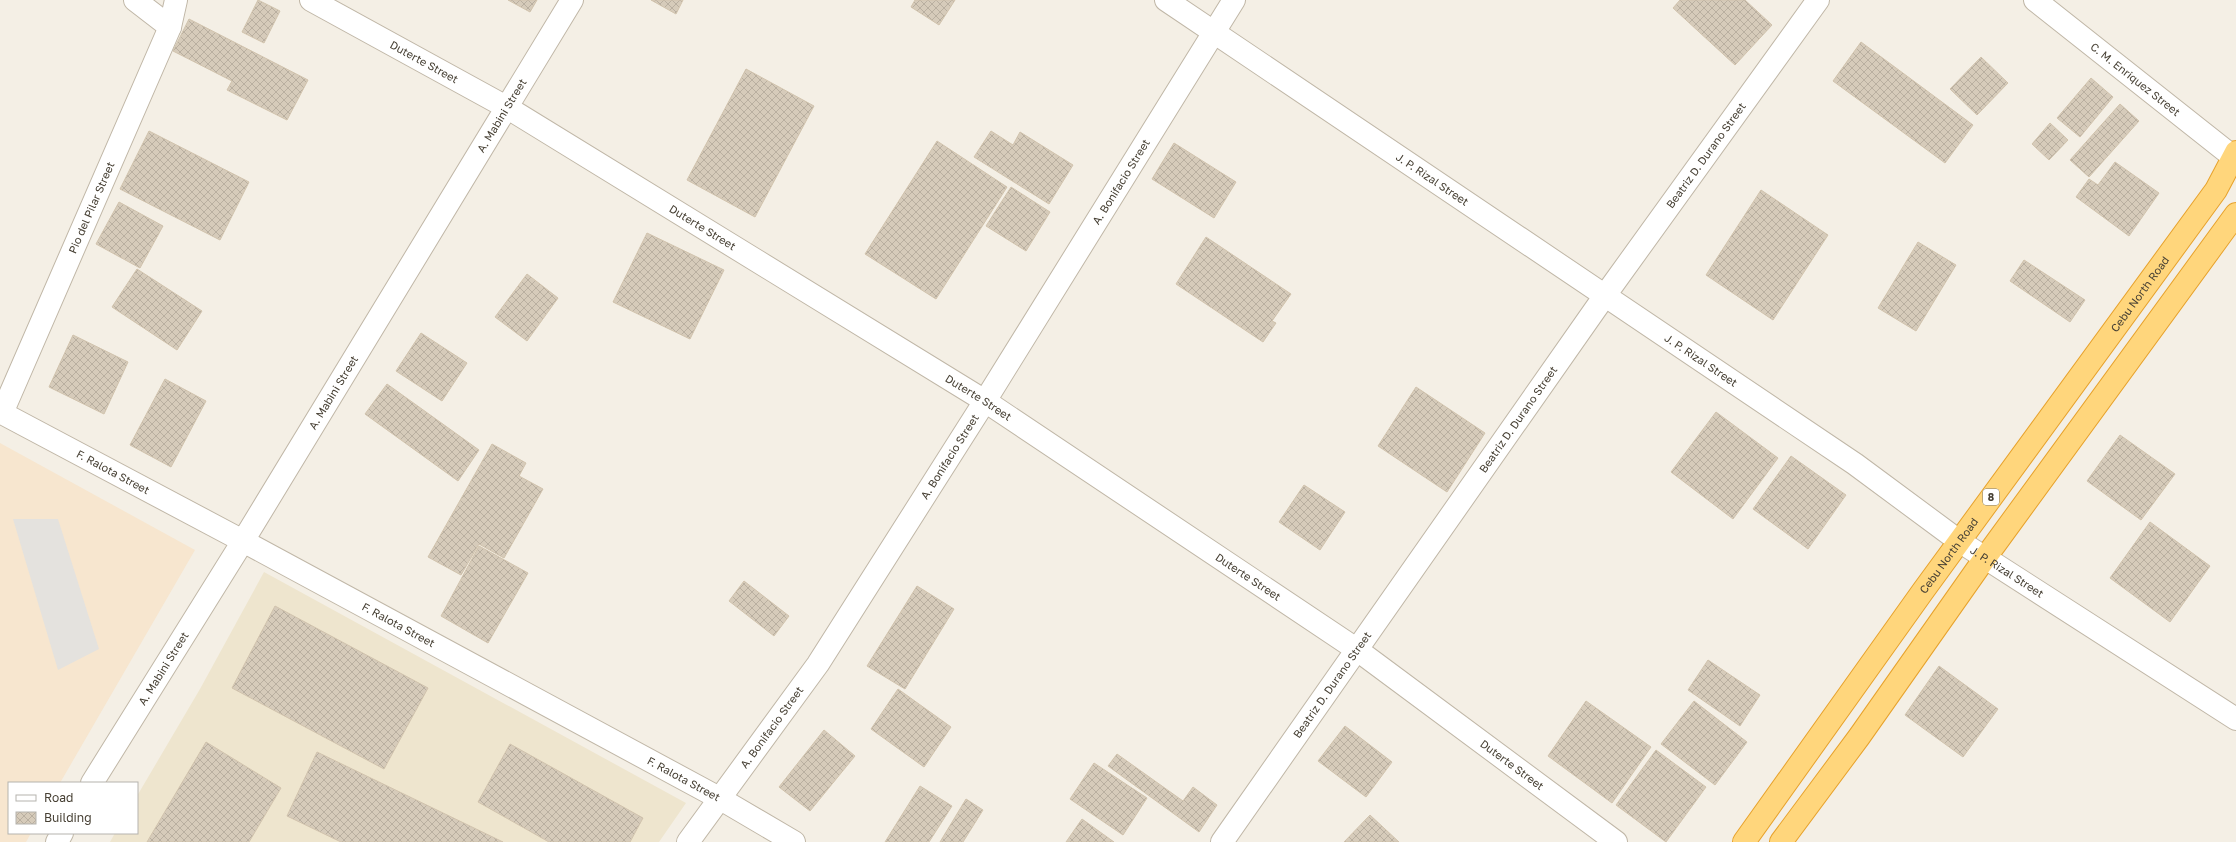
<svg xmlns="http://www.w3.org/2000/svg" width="2236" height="842" viewBox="0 0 2236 842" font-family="'Golos Text',sans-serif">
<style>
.commercial{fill:#f7e6cf}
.education{fill:#eee5ce}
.parking{fill:#e4e2de}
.building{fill:url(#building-cross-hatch);stroke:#d1c3ad}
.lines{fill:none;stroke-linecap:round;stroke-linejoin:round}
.minor-casing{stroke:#c0b7a7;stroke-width:24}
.tertiary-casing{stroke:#c0b7a7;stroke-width:24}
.trunk-casing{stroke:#e7a22c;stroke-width:24}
.minor{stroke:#fff;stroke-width:22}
.tertiary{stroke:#fff;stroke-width:22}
.trunk{stroke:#ffd67c;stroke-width:22}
.labels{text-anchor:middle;stroke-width:3;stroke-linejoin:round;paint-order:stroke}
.shield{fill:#fff;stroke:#7e7971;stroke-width:1}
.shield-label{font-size:10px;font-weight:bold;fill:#474034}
.street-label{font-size:11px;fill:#474034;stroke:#fff}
</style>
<defs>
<pattern id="building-cross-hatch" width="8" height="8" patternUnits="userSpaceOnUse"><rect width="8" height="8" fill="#d6cbba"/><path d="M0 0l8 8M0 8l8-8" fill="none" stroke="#b9afa0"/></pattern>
</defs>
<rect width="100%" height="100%" fill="#f4efe5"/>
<!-- commercial -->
<polygon class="commercial" points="0,443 195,550 60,783 9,783 9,833 31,833 26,842 0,842"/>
<!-- education -->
<polygon class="education" points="264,572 686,803 659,842 110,842 115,833 137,833 137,796 200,689"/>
<!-- parking -->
<polygon class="parking" points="13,519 58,519 99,649 58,670"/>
<!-- building -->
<g class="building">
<polygon points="258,0 280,11 264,43 242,32"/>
<polygon points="508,0 537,0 530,12"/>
<polygon points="651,0 683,0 676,14"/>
<polygon points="915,0 955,0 939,25 911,7"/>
<polygon points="1680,0 1745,0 1772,25 1735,65 1673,8"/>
<polygon points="189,19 308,80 287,120 227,90 232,81 173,51"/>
<polygon points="1861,42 1973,125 1945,163 1833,81"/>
<polygon points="1981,57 2008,83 1977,115 1950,89"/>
<polygon points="746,69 814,106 755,217 687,180"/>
<polygon points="2091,78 2113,97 2080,137 2057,118"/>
<polygon points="2120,104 2139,121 2089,177 2070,160"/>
<polygon points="2050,123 2068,140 2049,160 2032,144"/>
<polygon points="149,131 249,182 220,240 120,189"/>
<polygon points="991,131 1013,145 1020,132 1073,165 1049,204 974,157"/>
<polygon points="937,141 1007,187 936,299 865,254"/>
<polygon points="1174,143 1236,182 1214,218 1152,179"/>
<polygon points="2115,162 2159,193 2129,236 2076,197 2089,179 2098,185"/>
<polygon points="1011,187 1050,212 1026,251 986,226"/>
<polygon points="1761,190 1828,235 1773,320 1706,275"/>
<polygon points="119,202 163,226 140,268 96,244"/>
<polygon points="647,233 724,270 690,339 613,302"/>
<polygon points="1206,237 1291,294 1272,321 1276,323 1263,342 1176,284"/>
<polygon points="1918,242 1956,265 1916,331 1878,308"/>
<polygon points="2024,260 2085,300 2070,322 2010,281"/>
<polygon points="137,269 202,311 177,350 112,307"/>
<polygon points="527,274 558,298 527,341 495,317"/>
<polygon points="421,333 467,363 442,401 396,371"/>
<polygon points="73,335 128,362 104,414 49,387"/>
<polygon points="165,379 206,401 171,467 130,445"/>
<polygon points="387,384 479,450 458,481 365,414"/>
<polygon points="1416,387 1485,433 1447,492 1378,446"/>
<polygon points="1716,412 1778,458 1733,519 1671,472"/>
<polygon points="2120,435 2175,474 2141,520 2087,481"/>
<polygon points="492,444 526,463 519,476 543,489 504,558 479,544 461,575 428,557"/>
<polygon points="1791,456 1846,495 1808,549 1753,509"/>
<polygon points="1304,485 1345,512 1320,550 1279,522"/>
<polygon points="2150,522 2210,566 2170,622 2110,578"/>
<polygon points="479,546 528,573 488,643 441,616"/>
<polygon points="744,581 789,616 774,636 729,601"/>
<polygon points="917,586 954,609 905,689 867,666"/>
<polygon points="275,606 428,688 384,769 232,688"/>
<polygon points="1708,660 1760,695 1740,726 1688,690"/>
<polygon points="1939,666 1998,709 1963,757 1905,715"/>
<polygon points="898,689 951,727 924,767 871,729"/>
<polygon points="1586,701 1651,747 1612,803 1548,756"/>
<polygon points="1694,701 1747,742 1715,785 1661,744"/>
<polygon points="1345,726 1392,762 1366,797 1318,761"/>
<polygon points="824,730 855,756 810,811 779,787"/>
<polygon points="206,742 281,788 249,842 147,842"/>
<polygon points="510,744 643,818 630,842 549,842 478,802"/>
<polygon points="1656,750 1706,787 1666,842 1616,805"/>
<polygon points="317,752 503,842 341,842 287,816"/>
<polygon points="1117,754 1183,801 1193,787 1217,805 1199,832 1108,766"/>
<polygon points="1094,763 1147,798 1123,835 1070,799"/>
<polygon points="920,786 952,806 929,842 885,842"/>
<polygon points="966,799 983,810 963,842 940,842"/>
<polygon points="1370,815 1399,842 1344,842"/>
<polygon points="1082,819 1114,842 1066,842"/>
</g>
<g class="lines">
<!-- minor casing -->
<g class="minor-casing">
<g id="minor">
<polyline points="135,0 170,27"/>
<path id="s1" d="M311,0L508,108L985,401L1356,649L1616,842"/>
<path id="s2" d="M2035,0L2236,159"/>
<path id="s3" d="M0,412L243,541L572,0"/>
<path id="s4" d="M2,413L170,27L176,0"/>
<path id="s5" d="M1959,541L2236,719"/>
<path id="s6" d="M688,842L818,664L985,401L1234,0"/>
<path id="s7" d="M1222,842L1606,294L1818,0"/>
</g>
</g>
<!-- tertiary casing -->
<g class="tertiary-casing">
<g id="tertiary">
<path id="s8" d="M1166,0L1855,464L1959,541"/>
<path id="s9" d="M92,783L243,541L719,798L794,842"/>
<polyline points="57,842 62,833"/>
</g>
</g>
<!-- trunk casing -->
<g class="trunk-casing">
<g id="trunk">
<path id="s10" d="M1744,842L1923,591L2216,190L2236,152"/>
<polyline points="1781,842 1859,737 1985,558 2236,214"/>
</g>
</g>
<!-- minor -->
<use href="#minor" class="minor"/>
<!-- tertiary -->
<use href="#tertiary" class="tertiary"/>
<!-- trunk -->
<use href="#trunk" class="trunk"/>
</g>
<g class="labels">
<!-- shield labels -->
<rect class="shield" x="1983" y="489" width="16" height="16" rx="3"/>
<g class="shield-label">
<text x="1991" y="501">8</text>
</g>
<!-- street labels -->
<g class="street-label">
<text dy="4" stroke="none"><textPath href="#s1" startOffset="129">Duterte Street</textPath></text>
<text dy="4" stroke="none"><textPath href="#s2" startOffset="128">C. M. Enriquez Street</textPath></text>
<text dy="4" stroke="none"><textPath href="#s3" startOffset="773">A. Mabini Street</textPath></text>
<text dy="4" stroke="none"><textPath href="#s7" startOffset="840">Beatriz D. Durano Street</textPath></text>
<text dy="4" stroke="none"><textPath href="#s8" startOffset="321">J. P. Rizal Street</textPath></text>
<text dy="4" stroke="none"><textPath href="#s6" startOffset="790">A. Bonifacio Street</textPath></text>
<text dy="4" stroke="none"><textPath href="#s4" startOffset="224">Pio del Pilar Street</textPath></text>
<text dy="4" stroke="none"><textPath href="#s1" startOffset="453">Duterte Street</textPath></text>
<text dy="4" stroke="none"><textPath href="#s10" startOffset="676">Cebu North Road</textPath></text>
<text dy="4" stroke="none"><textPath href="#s8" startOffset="645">J. P. Rizal Street</textPath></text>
<text dy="4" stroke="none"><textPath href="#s3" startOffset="449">A. Mabini Street</textPath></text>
<text dy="4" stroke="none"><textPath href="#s1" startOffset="777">Duterte Street</textPath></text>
<text dy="4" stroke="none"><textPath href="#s7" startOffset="516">Beatriz D. Durano Street</textPath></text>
<text dy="4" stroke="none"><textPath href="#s6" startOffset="466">A. Bonifacio Street</textPath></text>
<text dy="4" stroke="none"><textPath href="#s3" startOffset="128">F. Ralota Street</textPath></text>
<text dy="4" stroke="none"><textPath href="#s10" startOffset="352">Cebu North Road</textPath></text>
<text dy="4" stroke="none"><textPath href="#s5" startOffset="57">J. P. Rizal Street</textPath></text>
<text dy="4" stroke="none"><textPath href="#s1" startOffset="1101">Duterte Street</textPath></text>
<text dy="4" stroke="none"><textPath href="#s9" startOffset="462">F. Ralota Street</textPath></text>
<text dy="4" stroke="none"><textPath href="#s9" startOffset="135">A. Mabini Street</textPath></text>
<text dy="4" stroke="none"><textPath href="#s7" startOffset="192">Beatriz D. Durano Street</textPath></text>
<text dy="4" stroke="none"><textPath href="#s6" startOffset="142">A. Bonifacio Street</textPath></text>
<text dy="4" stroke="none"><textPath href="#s1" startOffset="1425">Duterte Street</textPath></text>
<text dy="4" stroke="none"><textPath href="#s9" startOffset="786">F. Ralota Street</textPath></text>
</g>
</g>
<!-- legend -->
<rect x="8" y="782" width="130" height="52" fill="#ffffff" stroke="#b5b3ae"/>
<rect x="16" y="795" width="20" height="6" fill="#ffffff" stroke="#b5b3ae"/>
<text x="44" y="802" font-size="12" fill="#474034">Road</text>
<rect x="16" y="812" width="20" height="12" fill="url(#building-cross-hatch)" stroke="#b5b3ae"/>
<text x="44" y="822" font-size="12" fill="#474034">Building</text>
</svg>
